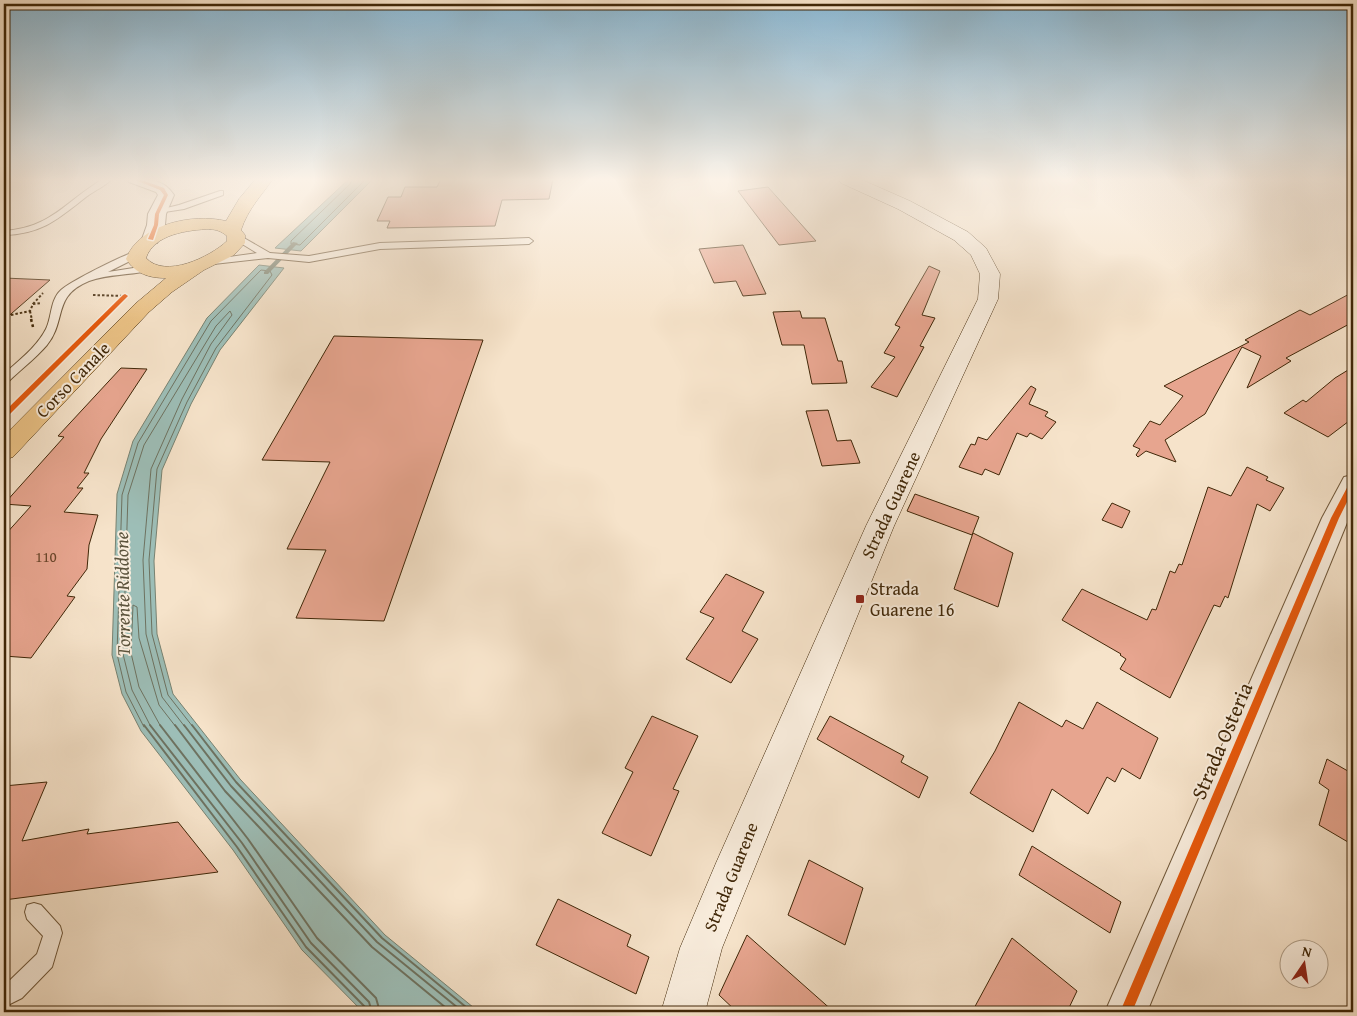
<svg xmlns="http://www.w3.org/2000/svg" width="1357" height="1016" viewBox="0 0 1357 1016" font-family="'Gentium Book Plus',serif">
<style>
.water{fill:#9dbeb7;stroke:#788271}
.lines{fill:none;stroke-linecap:round;stroke-linejoin:round}
.shore-far1{stroke:#6e7260;stroke-width:1}
.shore{stroke:#6e7260;stroke-width:2}
.stream{fill:#788271;fill-rule:evenodd}
.building{fill:#e7a58f;stroke:#402708}
.lane-casing{stroke:#6e5638;stroke-width:2}
.street-casing{stroke:#6e5638;stroke-width:2}
.secondary-casing{stroke:#402708;stroke-width:1}
.primary-casing{stroke:#402708;stroke-width:1}
.path-far1{stroke:#402708;stroke-width:2;stroke-dasharray:2.5 2;stroke-linecap:butt}
.path{stroke:#402708;stroke-width:2.5;stroke-dasharray:3 2.5;stroke-linecap:butt}
.lane{fill:#f9eddd;fill-rule:evenodd}
.street{fill:#f9eddd;fill-rule:evenodd}
.secondary{fill:#f9eddd;fill-rule:evenodd}
.primary{fill:#ebc285;fill-rule:evenodd}
.cycleway-casing{stroke:#f9eddd;stroke-width:3}
.cycleway{fill:#e8590c;fill-rule:evenodd}
.poi-dot{fill:#8f2418;stroke:#f9eddd;stroke-width:2}
.labels{text-anchor:middle;stroke-width:4;stroke-linejoin:round;paint-order:stroke}
.number-label{font-size:15px;fill:#6a462a}
.street-label{font-size:18px;fill:#402708;stroke:#f9eddd}
.poi-label{font-size:18px;fill:#402708;stroke:#f9eddd;text-anchor:start}
.water-label{font-size:19px;font-style:italic;fill:#5c543d;stroke:#f9eddd}
.near-street-label{font-size:21px;fill:#402708;stroke:#f9eddd}
</style>
<rect width="100%" height="100%" fill="#f6e3ca"/>
<filter id="stains"><feTurbulence type="fractalNoise" baseFrequency=".004" numOctaves="4"/><feColorMatrix values="0 0 0 0 .2 0 0 0 0 .09 0 0 0 0 .02 0 0 0 .5 -.17"/></filter>
<radialGradient id="worn" r=".72"><stop offset=".6" stop-color="#630" stop-opacity="0"/><stop offset="1" stop-color="#630" stop-opacity=".3"/></radialGradient>
<!-- water -->
<g class="water">
<polygon points="349,179 373,179 301,251 275,248"/>
<polygon points="259,265 284,268 220,350 191,404 162,470 154,561 157,634 173,694 240,779 385,935 479,1012 363,1012 302,950 233,850 141,731 122,694 112,655 117,494 133,441 207,318"/>
</g>
<g class="lines">
<!-- shore-far1 -->
<g class="shore-far1">
<polyline points="352,179 350,184 291,241 291,244 300,245 366,179"/>
<polyline points="144,727 126,692 117,654 122,495 138,443 211,321 261,270 270,271 272,275 216,348 187,402 157,469 149,560 152,634 168,695 193,727"/>
<polyline points="151,727 132,690 123,654 128,495 144,445 216,326 230,311 232,315 211,344 182,399 151,469 143,560 146,634 162,697 185,727"/>
<polyline points="161,727 139,687 131,653 133,605 137,607 139,638 159,705 176,727"/>
</g>
<!-- shore -->
<g class="shore">
<polyline points="144,725 237,847 306,947 365,1007 366,1012"/>
<polyline points="150,725 242,843 311,943 369,1002 372,1012"/>
<polyline points="160,725 248,839 317,938 376,998 380,1012"/>
<polyline points="175,725 225,791 372,947 451,1012"/>
<polyline points="184,725 231,786 377,942 463,1012"/>
<polyline points="192,725 236,782 382,938 472,1012"/>
</g>
<!-- stream -->
<polygon class="stream" points="293,242 298,243 268,274 264,274 264,272"/>
</g>
<!-- building -->
<g class="building">
<polygon points="441,179 553,179 549,199 502,200 495,226 387,228 390,221 377,221 388,197 401,197 405,187 437,187"/>
<polygon points="768,187 816,241 779,245 738,191"/>
<polygon points="743,245 759,279 766,294 743,296 736,281 714,283 699,249"/>
<polygon points="929,266 940,271 922,315 935,318 920,346 924,347 897,397 871,387 895,357 884,353 900,327 895,325"/>
<polygon points="4,278 50,280 4,320"/>
<polygon points="1353,292 1353,322 1286,358 1291,361 1247,388 1261,356 1242,347 1205,414 1165,440 1176,462 1146,451 1138,457 1136,455 1140,449 1133,446 1150,421 1160,425 1183,396 1164,386 1249,342 1245,340 1300,310 1310,315"/>
<polygon points="800,311 802,318 825,318 838,361 842,361 847,383 812,384 804,345 782,345 773,312"/>
<polygon points="334,336 483,340 384,621 296,618 326,550 287,549 330,462 262,460"/>
<polygon points="1353,367 1353,418 1328,437 1284,413 1303,400 1306,402 1335,378"/>
<polygon points="121,368 147,369 101,439 84,473 89,473 77,488 83,488 64,512 98,515 89,545 87,569 67,596 75,597 31,658 4,656 4,536 31,506 4,504 64,437 58,436"/>
<polygon points="1031,386 1036,389 1029,404 1048,412 1045,416 1056,422 1042,439 1030,433 1027,437 1017,433 999,475 985,469 982,475 959,467 971,444 975,445 978,437 987,440"/>
<polygon points="828,410 837,441 851,440 860,463 822,466 806,411"/>
<polygon points="1247,467 1268,477 1266,480 1284,488 1270,511 1257,504 1228,598 1225,596 1220,607 1214,605 1170,698 1120,669 1126,659 1120,655 1121,654 1062,620 1082,589 1147,620 1152,609 1156,610 1170,571 1175,573 1179,564 1182,565 1208,487 1231,496"/>
<polygon points="915,494 979,517 972,535 907,511"/>
<polygon points="1112,503 1130,511 1122,528 1102,520"/>
<polygon points="973,533 1013,553 998,607 954,589"/>
<polygon points="726,574 764,592 742,631 758,639 731,683 686,659 714,618 700,612"/>
<polygon points="1019,702 1062,727 1066,720 1083,729 1097,702 1158,738 1140,779 1122,768 1115,782 1107,777 1088,814 1052,789 1033,832 970,793 995,751"/>
<polygon points="652,716 698,736 673,789 679,791 651,856 602,833 633,772 625,768"/>
<polygon points="830,716 904,756 901,762 928,777 919,798 817,739"/>
<polygon points="1327,759 1353,774 1353,845 1319,825 1329,790 1319,783"/>
<polygon points="47,782 22,841 89,829 87,834 178,822 218,872 4,900 4,786"/>
<polygon points="1032,846 1121,902 1110,933 1019,875"/>
<polygon points="809,860 863,888 845,945 788,915"/>
<polygon points="558,899 631,935 627,946 649,957 636,994 536,945"/>
<polygon points="747,935 834,1012 737,1012 719,995"/>
<polygon points="1012,938 1077,991 1067,1012 972,1012"/>
</g>
<g class="lines">
<!-- lane casing -->
<g class="lane-casing">
<g id="lane">
<path d="M103,179H112C105,186 94,191 86,197C58,219 42,234 4,235V231C53,227 64,202 103,179Z"/>
<polygon points="220,191 223,191 223,195 184,209 158,213 154,211 179,205"/>
<polygon points="237,234 270,253 309,256 380,243 529,238 533,241 529,244 380,249 309,262 268,258 205,265 204,263 208,260 257,253 234,239 233,237"/>
<path d="M137,251L141,254L140,256L108,272L146,266L150,269L149,271C130,275 108,274 89,281C52,296 67,320 47,345C35,359 20,370 8,382L4,383V374C18,361 37,347 46,329C52,317 50,300 61,290C71,281 123,255 137,251Z"/>
<polygon points="34,903 41,905 60,926 62,933 52,967 22,998 4,1007 4,986 37,954 43,936 27,919 25,912 27,905"/>
</g>
</g>
<!-- street casing -->
<g class="street-casing">
<g id="street">
<path d="M127,179C146,178 163,178 174,195L166,214L165,225L157,243L151,244L145,243L142,239L147,225L148,214L158,195L156,192L129,182Z"/>
<polygon points="1353,475 1353,508 1147,1012 1105,1012 1322,518 1344,477"/>
</g>
</g>
<!-- secondary casing -->
<g class="secondary-casing">
<polygon id="secondary" points="839,179 860,179 910,201 968,232 986,248 1000,274 998,299 894,526 722,948 705,1012 661,1012 680,948 716,863 866,526 978,299 980,274 971,255 954,240 898,209 841,183"/>
</g>
<!-- primary casing -->
<g class="primary-casing">
<path id="primary" d="M256,179H273C261,196 248,209 241,230L245,235V243L234,255L204,270L172,292L149,312L13,457L4,460V436L135,304L166,278C149,278 136,274 126,259C139,224 193,213 226,221L239,199ZM210,229C217,230 221,231 227,236V241C210,257 165,279 146,258C154,234 188,230 210,229Z"/>
</g>
<!-- path-far1 -->
<g class="path-far1">
<polyline points="93,295 124,296"/>
<polyline points="33,304 43,293"/>
<polyline points="30,311 32,320"/>
<polyline points="11,315 30,311 33,304 41,303"/>
</g>
<!-- path -->
<polyline class="path" points="31,319 33,327"/>
<!-- lane -->
<use href="#lane" class="lane"/>
<!-- street -->
<use href="#street" class="street"/>
<!-- secondary -->
<use href="#secondary" class="secondary"/>
<!-- primary -->
<use href="#primary" class="primary"/>
<!-- cycleway casing -->
<g class="cycleway-casing">
<g id="cycleway">
<polygon points="133,179 139,179 164,188 168,195 159,214 158,225 153,240 148,239 154,225 155,214 164,195 160,190"/>
<polygon points="125,294 128,296 6,418 4,418 4,412 123,295"/>
<polygon points="1353,481 1353,490 1339,518 1132,1012 1120,1012 1331,518 1350,482"/>
</g>
</g>
<!-- cycleway -->
<use href="#cycleway" class="cycleway"/>
</g>
<!-- sky -->
<linearGradient id="sky" x2="0" y2="1"><stop stop-color="#8ab8d4"/><stop offset="0.56" stop-color="#fbf2e7"/><stop offset="1" stop-color="#fbf2e7" stop-opacity="0"/></linearGradient>
<rect width="1357" height="321" fill="url(#sky)"/>
<!-- markers -->
<rect class="poi-dot" x="855" y="594" width="10" height="10" rx="2.5"/>
<g class="labels">
<!-- number labels -->
<g class="number-label">
<text x="46" y="562">110</text>
</g>
<!-- street labels -->
<g class="street-label">
<text transform="translate(73 380) rotate(-46)" y="6">Corso Canale</text>
<text transform="translate(891 505) rotate(-65)" y="6">Strada Guarene</text>
<text transform="translate(731 877) rotate(-68)" y="6">Strada Guarene</text>
</g>
<!-- poi labels -->
<g class="poi-label">
<text x="870" y="595">Strada<tspan x="870" dy="21">Guarene 16</tspan></text>
</g>
<!-- water labels -->
<g class="water-label">
<text transform="translate(122 594) rotate(-91)" y="7">Torrente Riddone</text>
</g>
<!-- near-street labels -->
<g class="near-street-label">
<text transform="translate(1222 741) rotate(-67)" y="7">Strada Osteria</text>
</g>
</g>
<!-- margin -->
<rect width="1357" height="1016" fill="none" stroke="#f6e3ca" stroke-width="20"/>
<rect x="5" y="5" width="1347" height="1006" fill="none" stroke="#402708" stroke-width="2.5"/>
<rect x="10" y="10" width="1337" height="996" fill="none" stroke="#402708"/>
<!-- north arrow -->
<g transform="translate(1304 964) rotate(13)"><circle r="24" fill="#f9eddd" stroke="#af9e88"/>
<path d="M0-4L9 19L0 12L-9 19Z" fill="#8f2418"/>
<text y="-8" font-size="14" font-weight="bold" text-anchor="middle" fill="#402708">N</text>
</g>
<rect width="100%" height="100%" filter="url(#stains)"/>
<rect width="100%" height="100%" fill="url(#worn)"/>
</svg>
